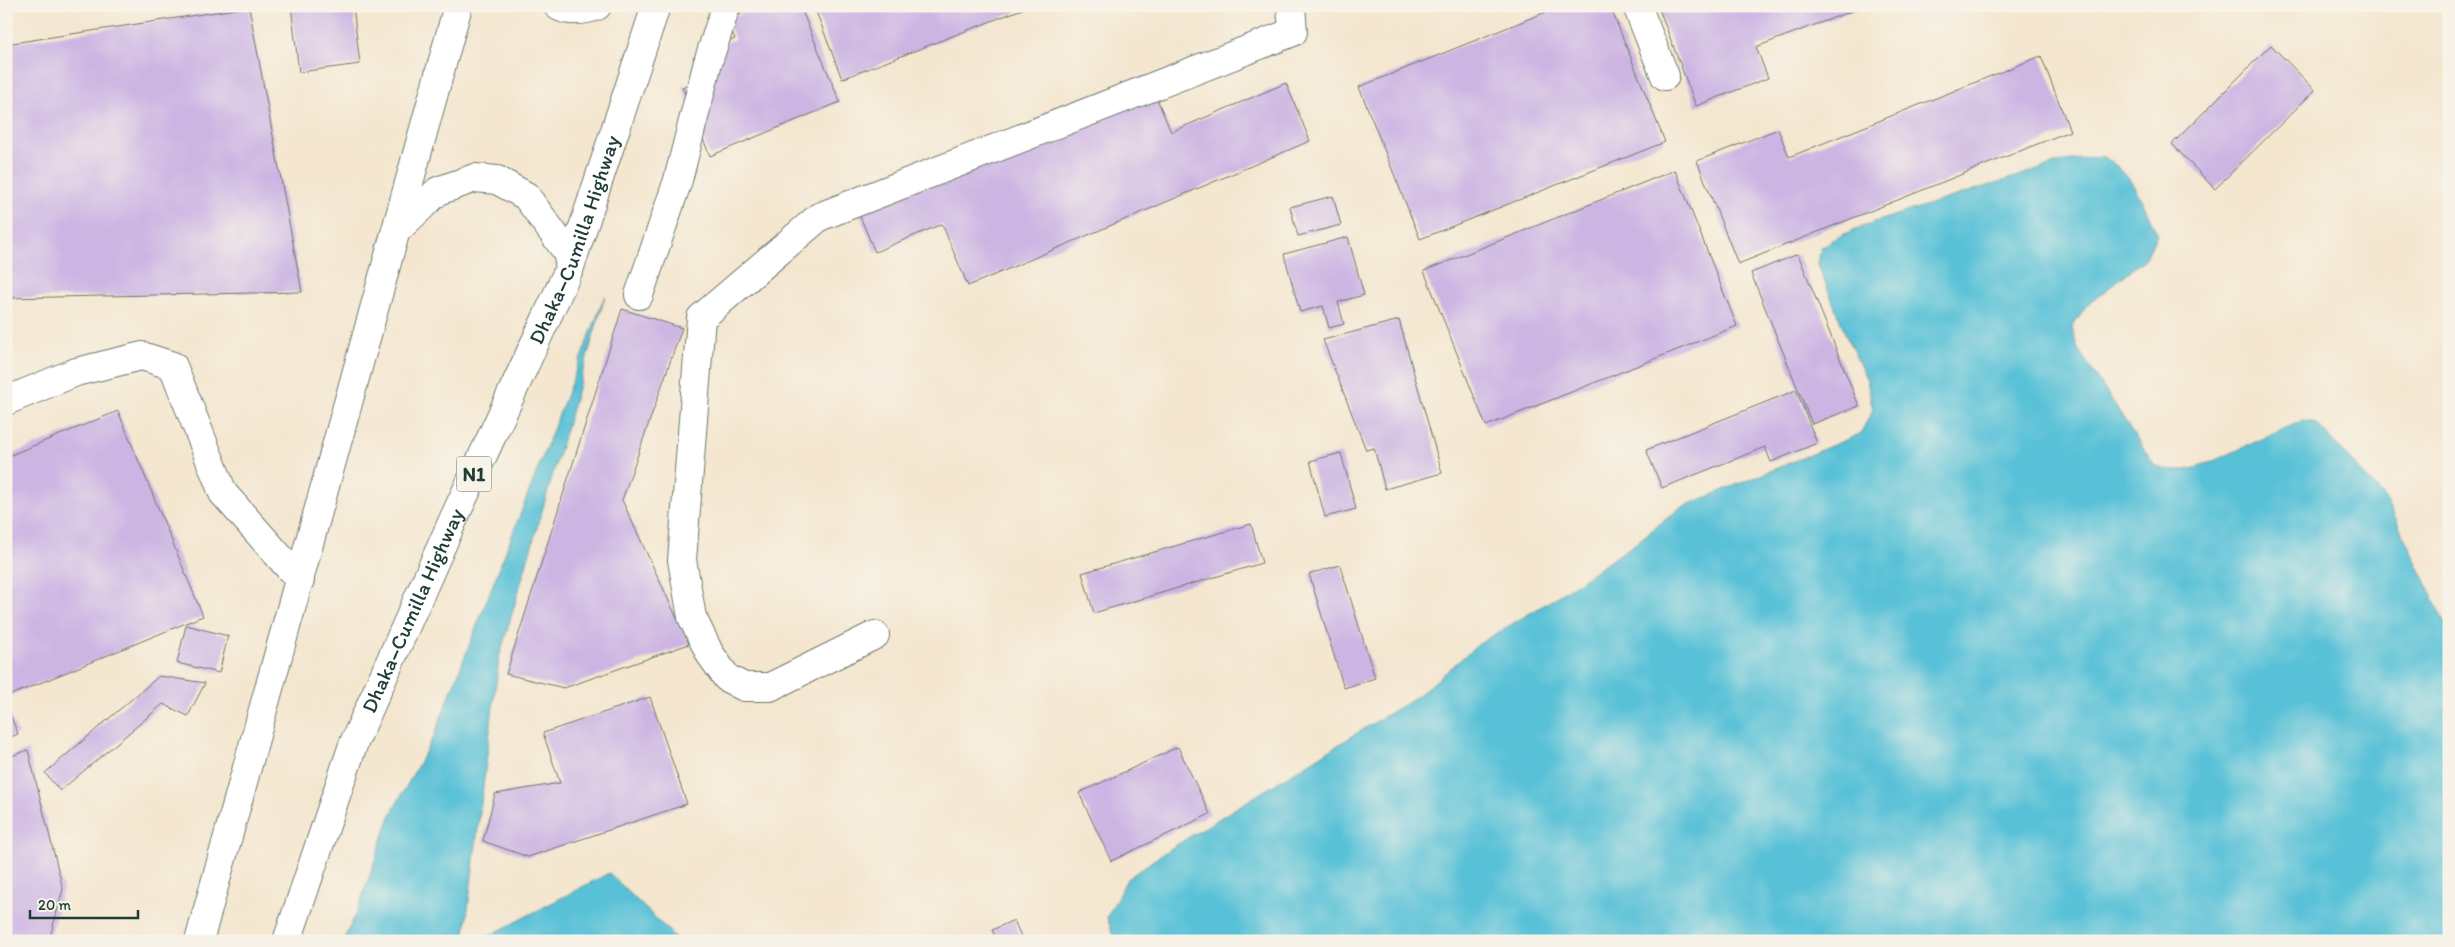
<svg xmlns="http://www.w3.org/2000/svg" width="2455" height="947" viewBox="0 0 2455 947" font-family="Itim,sans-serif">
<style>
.water{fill:#59c1d7;stroke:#3c7f86}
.building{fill:#ccb4e3}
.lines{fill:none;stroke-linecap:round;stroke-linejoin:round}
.minor-casing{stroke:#6a786a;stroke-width:30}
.highway-casing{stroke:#6a786a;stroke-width:30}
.minor{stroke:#fff;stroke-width:28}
.highway{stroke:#fff;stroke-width:28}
.labels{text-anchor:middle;stroke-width:4;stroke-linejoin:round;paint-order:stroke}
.shield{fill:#f7f3e8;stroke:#60746a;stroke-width:1}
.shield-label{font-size:20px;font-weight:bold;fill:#1f3d34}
.street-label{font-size:21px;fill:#1f3d34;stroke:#f7f3e8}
</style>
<rect width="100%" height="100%" fill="#f7f3e8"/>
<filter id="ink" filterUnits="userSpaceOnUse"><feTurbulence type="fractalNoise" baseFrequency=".02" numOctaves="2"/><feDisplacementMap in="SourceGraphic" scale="10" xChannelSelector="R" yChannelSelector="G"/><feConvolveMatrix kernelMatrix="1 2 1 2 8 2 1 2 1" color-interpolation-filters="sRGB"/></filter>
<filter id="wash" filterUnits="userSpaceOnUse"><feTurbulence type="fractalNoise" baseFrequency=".0096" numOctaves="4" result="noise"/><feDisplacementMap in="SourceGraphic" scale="20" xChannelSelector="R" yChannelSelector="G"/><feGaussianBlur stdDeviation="1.12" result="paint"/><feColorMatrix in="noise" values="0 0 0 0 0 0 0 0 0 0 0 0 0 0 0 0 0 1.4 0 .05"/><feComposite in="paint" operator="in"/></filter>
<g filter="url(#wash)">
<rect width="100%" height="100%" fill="#f4e6cf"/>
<!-- water -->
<g class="water">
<path d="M2101,156C2133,171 2143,204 2157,234L2146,258L2086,306L2072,328L2078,349L2154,465L2166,470L2180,471L2200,467L2304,420L2317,424L2386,499L2449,630V941H1115L1107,917L1127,879L1165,852L1419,695L1479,644L1552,600L1632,546L1680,508L1860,434L1873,410L1867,380L1847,338L1818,264L1821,248L1832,240L1862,226L2065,161Z"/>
<polygon points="605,296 499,658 464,941 343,941 359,907 390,816 434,736"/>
<polygon points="609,873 679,941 479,941"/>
</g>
<g id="blocks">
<!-- building -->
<g class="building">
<polygon points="291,6 353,6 360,64 299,72"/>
<polygon points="760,6 800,6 840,102 710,156 682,87 702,79 693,57 735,39 727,20"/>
<polygon points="814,6 1030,6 842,79"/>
<polygon points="1561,6 1610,6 1665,142 1420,239 1359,87"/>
<polygon points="1658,6 1865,6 1756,47 1768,78 1696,106"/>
<polygon points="249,7 302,292 6,298 6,44"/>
<polygon points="2271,45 2315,90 2215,189 2172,144"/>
<polygon points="2041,56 2070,131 1738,264 1697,161 1778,129 1789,157"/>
<polygon points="1147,75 1171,132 1286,83 1310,141 968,286 942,224 875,252 853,200"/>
<polygon points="1675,170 1737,326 1486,426 1424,271"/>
<polygon points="1333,196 1341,225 1298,236 1290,207"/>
<polygon points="1348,237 1364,295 1338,302 1344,324 1329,328 1323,306 1300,312 1284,254"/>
<polygon points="1798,254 1859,406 1812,424 1751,273"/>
<polygon points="622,309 682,328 622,500 689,644 564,688 506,674"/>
<polygon points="1399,320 1442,473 1385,489 1374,448 1366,450 1323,340"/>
<polygon points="1796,390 1817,443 1771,462 1765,447 1662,488 1646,450"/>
<polygon points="118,411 203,616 6,697 6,457"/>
<polygon points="1341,453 1356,509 1325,517 1310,461"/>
<polygon points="1251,524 1262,563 1094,613 1082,573"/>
<polygon points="1340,565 1375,678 1344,688 1309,574"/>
<polygon points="186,625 228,636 219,673 177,663"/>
<polygon points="159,676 205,683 188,716 163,704 60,791 45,773"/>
<polygon points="650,697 687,804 528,857 483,841 495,794 560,783 543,733"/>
<polygon points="6,705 18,734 6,739"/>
<polygon points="1178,747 1210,814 1111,861 1079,793"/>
<polygon points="28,750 63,889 49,941 6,941 6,758"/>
<polygon points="1014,920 1023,941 997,941 992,930"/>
</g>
</g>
</g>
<g filter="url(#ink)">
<use href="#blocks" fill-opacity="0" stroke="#6a786a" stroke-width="1"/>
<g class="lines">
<!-- minor casing -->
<g class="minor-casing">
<g id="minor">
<polyline points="1637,6 1665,76"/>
<polyline points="639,295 678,180 708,62 726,6"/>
<polyline points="6,401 76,372 142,356 173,366 223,493 300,580"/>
<polyline points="875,635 770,687 744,687 727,678 710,654 692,617 682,560 701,318 819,217 1293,32 1291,6"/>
</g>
</g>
<!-- highway casing -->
<g class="highway-casing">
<g id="highway">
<path d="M558,6C568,13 586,10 597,6"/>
<polyline points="396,231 438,191 475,178 497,180 526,196 567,252 570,267"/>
<polyline points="199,941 458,6"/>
<path id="s1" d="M287,941L353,745L453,520L570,267L656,6"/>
</g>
</g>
<!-- minor -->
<use href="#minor" class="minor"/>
<!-- highway -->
<use href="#highway" class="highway"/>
</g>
</g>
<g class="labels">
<!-- shield labels -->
<rect class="shield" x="456.5" y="456.5" width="35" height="35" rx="4"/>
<g class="shield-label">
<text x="474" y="481">N1</text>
</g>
<!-- street labels -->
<g class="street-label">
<text dy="7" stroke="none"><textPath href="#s1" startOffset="759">Dhaka–Cumilla Highway</textPath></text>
<text dy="7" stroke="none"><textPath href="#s1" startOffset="354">Dhaka–Cumilla Highway</textPath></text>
</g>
</g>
<!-- margin -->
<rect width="2455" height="947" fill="none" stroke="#f7f3e8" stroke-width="25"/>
<!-- scale -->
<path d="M30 910v8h108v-8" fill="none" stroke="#1f3d34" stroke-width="2.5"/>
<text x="38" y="910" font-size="15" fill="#1f3d34" stroke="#f7f3e8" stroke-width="4" paint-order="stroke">20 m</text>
</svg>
